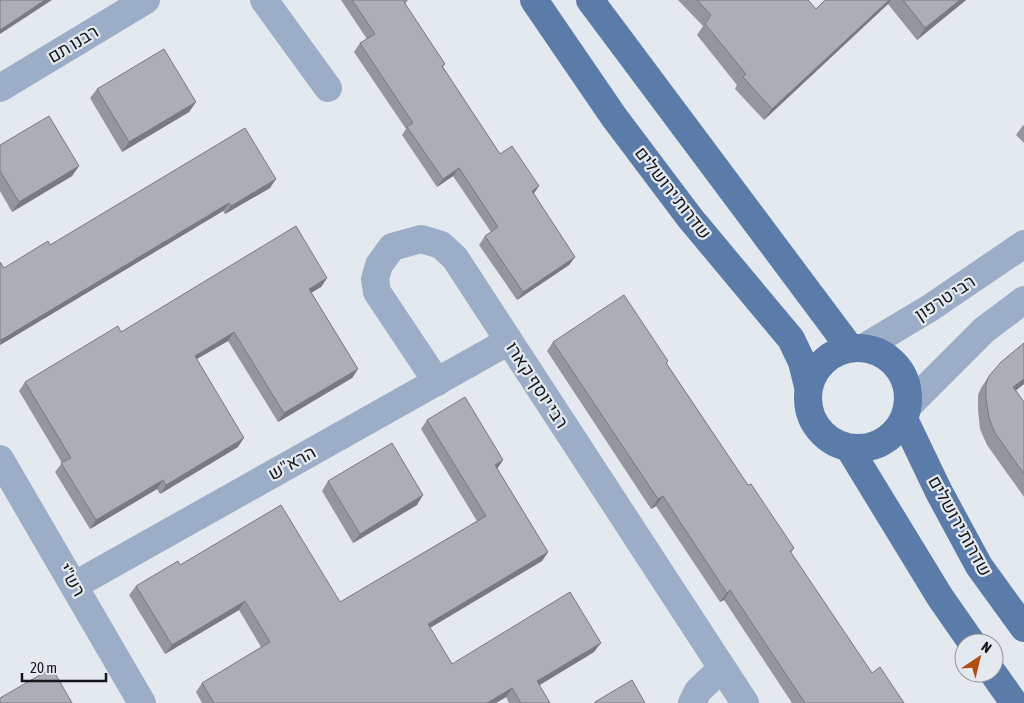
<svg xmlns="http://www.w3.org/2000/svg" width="1024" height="703" viewBox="0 0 1024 703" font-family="'Asap Condensed',Heebo,sans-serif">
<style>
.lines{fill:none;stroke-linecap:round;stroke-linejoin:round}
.minor{stroke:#9caec7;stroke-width:28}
.major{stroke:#5b7ca8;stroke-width:28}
.wall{fill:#93969c}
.shaded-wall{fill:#787a7f}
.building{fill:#abafb5;stroke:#787a7f}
.labels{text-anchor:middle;stroke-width:4.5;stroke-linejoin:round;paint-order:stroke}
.street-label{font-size:18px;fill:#141618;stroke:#e4e9ef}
</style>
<rect width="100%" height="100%" fill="#e4e9ef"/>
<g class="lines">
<!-- minor -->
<g class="minor">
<polyline points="264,0 328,88"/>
<polyline points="0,88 146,0"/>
<polyline points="863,348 930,308 1024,244"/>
<polyline points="437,382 377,292 375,279 379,265 392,247 421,239 441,245 455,258 745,703"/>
<polyline points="907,407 984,330 1024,300"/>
<polyline points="0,459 142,703"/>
<polyline points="75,585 509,341"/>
<polyline points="692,703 698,691 721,669"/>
</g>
<!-- major -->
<g class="major">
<polyline points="534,0 614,117 690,218 791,339 802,362 808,386"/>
<polyline points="590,0 850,348"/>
<circle cx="858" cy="398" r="50"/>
<polyline points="904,419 939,492 979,566 1024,628"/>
<polyline points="849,448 940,597 972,643"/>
<polyline points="993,673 1014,703"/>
</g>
</g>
<!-- wall -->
<g class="wall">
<polygon points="341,0 408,0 405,4 445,64 443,67 500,154 534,194 575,257 569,265 517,300 479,245 485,236 491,232 453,176 437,187 402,135 406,129 354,52 360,43 367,39"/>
<polygon points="678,0 808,0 816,9 825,0 966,0 917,40 888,4 764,120 735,89 737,85 697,35 703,26"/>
<polygon points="97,89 196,102 189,112 122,152 90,98"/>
<polygon points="1023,125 1024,126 1024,143 1016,135"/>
<polygon points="0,145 79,166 72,176 12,212 0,191"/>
<polygon points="270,188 225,214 223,211 0,345 0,262 4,268 50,245"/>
<polygon points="327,278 321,287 311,292 358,369 352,378 278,422 228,341 197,359 238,447 160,494 157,489 90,529 55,472 62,463 19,391 25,382 121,332"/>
<polygon points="553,342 668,361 667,364 748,485 794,548 791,553 872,673 904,703 792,703 724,600 720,602 656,506 651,509 547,351"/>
<polygon points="1024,343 1024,384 1016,390 1024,402 1024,497 987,445 980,429 978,410 978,395 981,388 989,376"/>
<polygon points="427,420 503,460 497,468 548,552 542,561 430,628 452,664 594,652 539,685 550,703 509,703 506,697 496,703 202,703 196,692 202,683 261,647 239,610 165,654 129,595 136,586 180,565 340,602 477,521 421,429"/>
<polygon points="328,481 417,505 353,543 322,491"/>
</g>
<!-- shaded-wall -->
<g class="shaded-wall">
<polygon points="45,0 52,0 0,34 0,30"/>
<polygon points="889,0 891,0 888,4 764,120 772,109"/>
<polygon points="960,0 966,0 917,40 925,28"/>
<polygon points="196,102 189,112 122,152 129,142"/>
<polygon points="79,166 72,176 12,212 19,202"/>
<polygon points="459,168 453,176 437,187 443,179"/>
<polygon points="276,179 270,188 225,214 231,206"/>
<polygon points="539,186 533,195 532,191"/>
<polygon points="229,203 223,211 0,345 1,340"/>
<polygon points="575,257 569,265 517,300 523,292"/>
<polygon points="327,278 321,287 303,298 309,289"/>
<polygon points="234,332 228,341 188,364 195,356"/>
<polygon points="358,369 352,378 278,422 284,413"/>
<polygon points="1024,379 1024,384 1005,399 1013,387"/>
<polygon points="244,438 238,447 160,494 166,485"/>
<polygon points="503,460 497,469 495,465"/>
<polygon points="163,480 157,489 90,529 96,520"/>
<polygon points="423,495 417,505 353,543 360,534"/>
<polygon points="663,496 656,506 651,509 658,499"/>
<polygon points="548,552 542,561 421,633 428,624"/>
<polygon points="730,590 724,600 720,602 727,593"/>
<polygon points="245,601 239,610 165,654 172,645"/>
<polygon points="601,643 594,652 530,691 537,681"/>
<polygon points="512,688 506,697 496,703 487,703"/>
</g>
<!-- building -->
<g class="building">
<polygon points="0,0 45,0 0,30"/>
<polygon points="352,0 406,0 404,2 445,64 442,66 500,154 512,146 539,186 532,191 575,257 523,292 485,236 498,227 459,168 443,179 407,127 413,123 360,43 375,34"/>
<polygon points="697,0 808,0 816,9 825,0 889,0 772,109 743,77 746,74 705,24 711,15"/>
<polygon points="903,0 960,0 925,28"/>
<polygon points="164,49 196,102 129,142 97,89"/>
<polygon points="49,116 79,166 19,202 0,171 0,145"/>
<polygon points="245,128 276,179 231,206 229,203 1,340 0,339 0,262 4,268 48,241 50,245"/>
<polygon points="296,226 327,278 309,289 358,369 284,413 234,332 195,356 244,438 166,485 163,480 96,520 61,463 71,458 25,382 118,326 121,332"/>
<polygon points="624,295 668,361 666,363 748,485 751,484 794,548 790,551 872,673 880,667 904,703 805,703 730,590 727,593 663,496 658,499 553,342"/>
<polygon points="1024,343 1024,379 1013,387 1024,402 1024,474 995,433 989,418 986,399 986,384 989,376 1001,362"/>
<polygon points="465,397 503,460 495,465 548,552 428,624 452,664 570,592 601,643 537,681 550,703 521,703 512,688 487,703 214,703 202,683 270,642 245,601 172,645 136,586 178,561 180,565 281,505 340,602 486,516 427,420"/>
<polygon points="392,443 423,495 360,534 328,481"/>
<polygon points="52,668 72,703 0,703 0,698"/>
<polygon points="632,680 645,703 595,703 595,702"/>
</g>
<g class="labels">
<!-- street labels -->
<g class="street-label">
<text transform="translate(73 44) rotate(-31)" y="6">רבנו תם</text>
<text transform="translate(673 193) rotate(52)" y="6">שדרות ירושלים</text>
<text transform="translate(945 298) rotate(-33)" y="6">רבי טרפון</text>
<text transform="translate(537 385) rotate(57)" y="6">רבי יוסף קארו</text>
<text transform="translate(292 463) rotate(-29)" y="6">הרא"ש</text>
<text transform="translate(960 526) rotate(61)" y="6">שדרות ירושלים</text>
<text transform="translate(72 580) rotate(60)" y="6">רש"י</text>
</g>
</g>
<!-- north arrow -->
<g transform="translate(979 658) rotate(35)"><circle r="24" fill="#e4e9ef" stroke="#919599"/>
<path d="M0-4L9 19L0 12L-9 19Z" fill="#b04e0f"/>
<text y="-8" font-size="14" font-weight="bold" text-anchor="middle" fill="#141618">N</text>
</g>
<!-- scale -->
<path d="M22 673v8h84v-8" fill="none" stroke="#141618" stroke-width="2.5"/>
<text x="30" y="673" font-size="15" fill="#141618" stroke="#e4e9ef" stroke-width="4" paint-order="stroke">20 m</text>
</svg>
